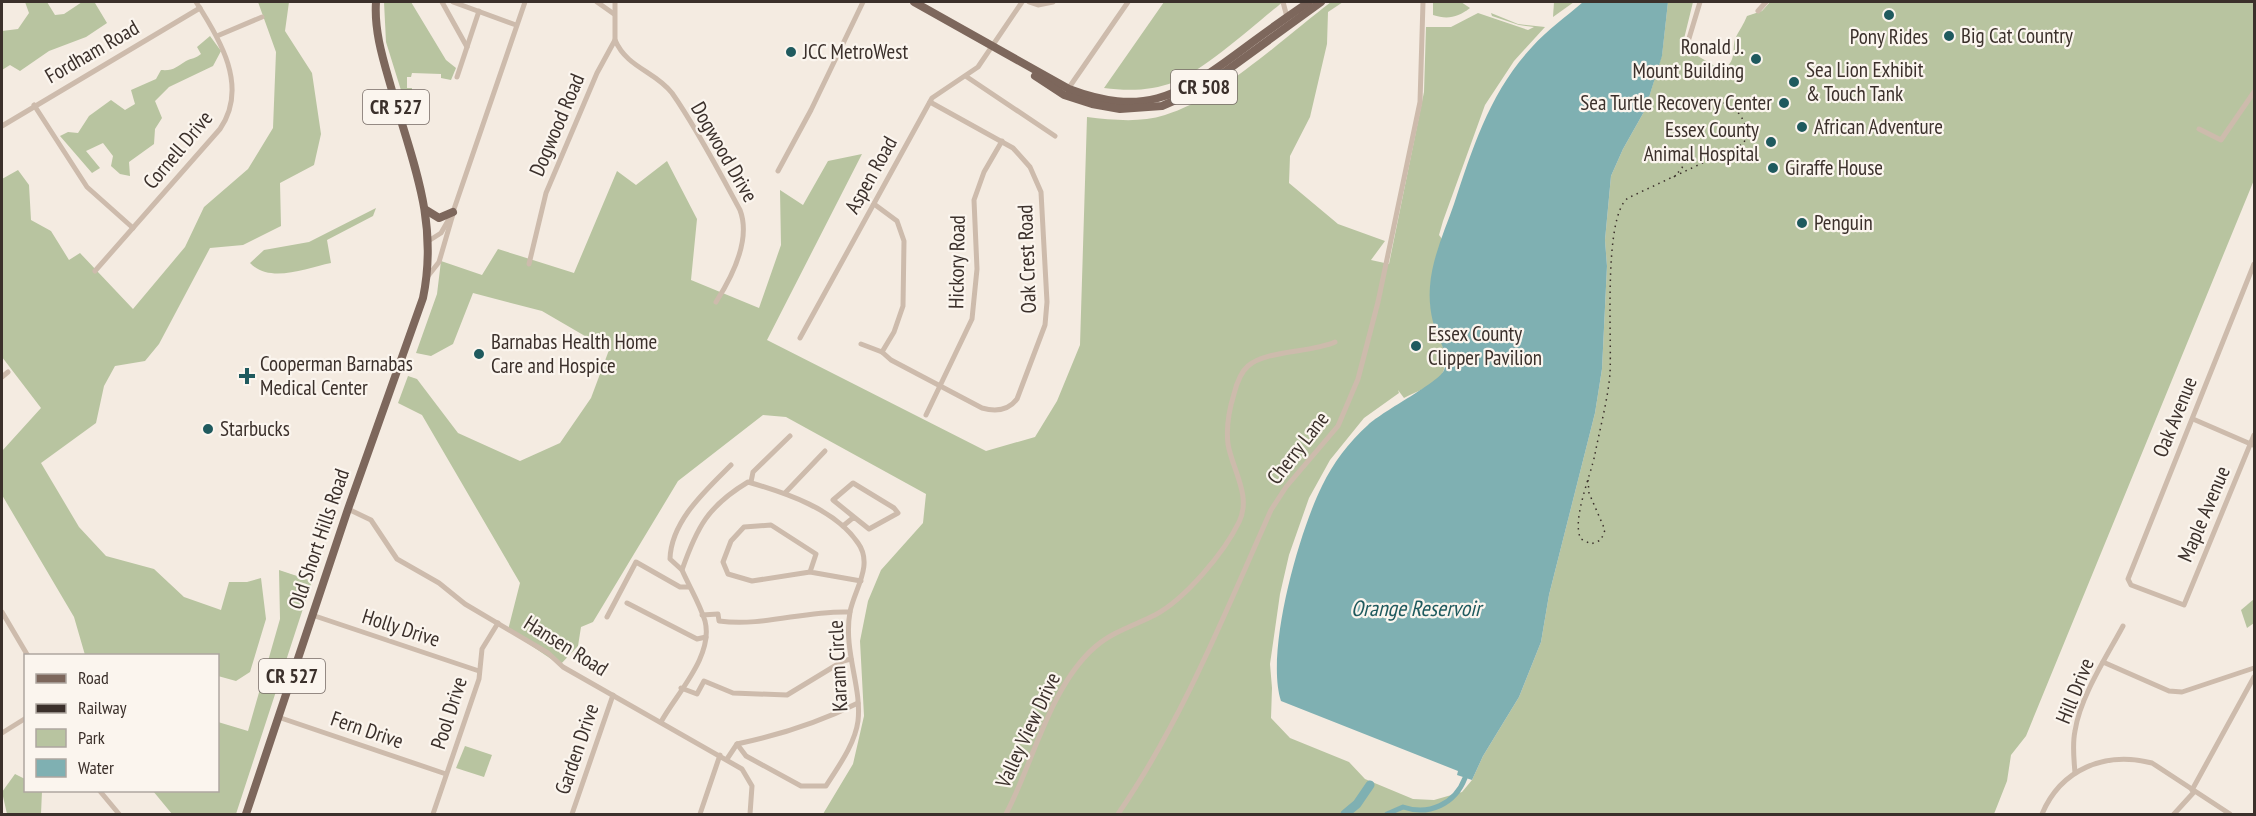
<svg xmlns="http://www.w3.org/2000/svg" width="2256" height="816" viewBox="0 0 2256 816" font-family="'PT Sans Narrow',sans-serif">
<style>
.green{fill:#b8c4a0}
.water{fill:#7fb0b2}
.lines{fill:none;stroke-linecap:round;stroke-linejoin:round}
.canal{stroke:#7fb0b2;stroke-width:5}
.river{stroke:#7fb0b2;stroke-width:9}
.street{stroke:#cdbbac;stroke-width:5}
.primary{stroke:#7d675c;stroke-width:8}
.rail{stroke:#3b302b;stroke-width:1.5;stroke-dasharray:1.5 4.5;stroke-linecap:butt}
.poi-dot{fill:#1f5a5e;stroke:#fbf5ee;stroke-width:2}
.labels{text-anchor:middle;stroke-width:4.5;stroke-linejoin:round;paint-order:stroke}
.shield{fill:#fbf5ee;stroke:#756b66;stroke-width:1.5}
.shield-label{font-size:20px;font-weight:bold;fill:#3b302b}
.poi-label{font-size:21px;fill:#3b302b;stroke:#fbf5ee;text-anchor:start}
.street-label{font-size:21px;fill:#3b302b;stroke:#fbf5ee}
.water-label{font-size:22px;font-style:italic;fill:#1f5a5e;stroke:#fbf5ee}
</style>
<rect width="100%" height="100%" fill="#f4ebe1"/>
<!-- green -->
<g class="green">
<polygon points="25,2 47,2 55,15 64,14 82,2 95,3 107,23 86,37 49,51 20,71 10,65 2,70 2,31 18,29 29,13"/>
<polygon points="258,2 289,2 285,31 312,73 321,134 314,165 280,183 281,226 243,245 210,248 159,344 145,361 115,366 104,386 96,423 41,463 79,527 106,556 154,569 184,597 221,610 229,582 247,582 261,578 266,619 250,672 236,681 218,676 218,656 85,655 74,617 2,495 2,451 41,408 2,357 2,179 18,170 29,185 31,220 51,231 69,260 80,253 133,309 185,247 204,207 248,169 273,128 276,52"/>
<polygon points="384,2 411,2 446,60 456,68 451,80 441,78 441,74 412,73 411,77 407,77 407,88 412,88 409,116 386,42"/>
<path d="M1164,2H1283C1256,23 1204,71 1174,82C1152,91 1127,91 1104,88Z"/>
<path d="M1331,2H1343L1328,12L1327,44L1310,117L1290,156L1289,183L1338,224L1385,241L1371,260L1389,264L1424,92L1426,27H1451L1478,13L1528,30L1534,27L1519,25L1492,16L1491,13L1518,24L1545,27L1514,61L1485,105L1443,221L1439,235L1442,239C1435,261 1428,283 1431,307C1433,328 1455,358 1440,377C1432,387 1415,392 1404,398L1398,390L1399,393L1364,418L1330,460L1309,498L1289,555L1280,594L1270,664L1272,688L1271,718L1290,738L1349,762L1365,779L1413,799L1434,800L1462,792L1472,780L1483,756L1519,697L1541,642L1549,595L1595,413L1602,369L1607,266L1605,240L1611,176L1623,149L1645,110L1662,55L1668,2H1693L1682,47L1722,70C1737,62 1732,50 1735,39C1738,32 1744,24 1747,16L1762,11L1770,2H2254V180L2026,736L2011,755L2007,781L1994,814H823L853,764L864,716L860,641L868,601L881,570L923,523L926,494L786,417L763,415L678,481L593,622L581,627L578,646L560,665L508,630L520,583L422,415L398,403L408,376L417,379L458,433L520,461L560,443L591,398L609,350L542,311L473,293L453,344L431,356L416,353L437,294L441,261L482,275L498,249L574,273L617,171L636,185L667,161L697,219L691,280L759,308L781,245L780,190L803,205L828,161L862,154L767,340L986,451L1035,437L1057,401L1080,345L1087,117C1113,120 1140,123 1165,115C1219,99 1285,37 1331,2Z"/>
<path d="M1433,2H1461L1470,8C1458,17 1448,20 1433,15Z"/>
<polygon points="1554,2 1574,2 1553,17"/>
<path d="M210,36L221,51L213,66L169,87L155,101L162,118L155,129L154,144L129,162L130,176L120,174L111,166L113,156L103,143L86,151L100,168L92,173L60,136L68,132L78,133L89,116L111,100L125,110L135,104L131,90L156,79L161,70C174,71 176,67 186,61C192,58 195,59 201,54L197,47Z"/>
<path d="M376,208L373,216L327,240L331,263C306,268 270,284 250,263L264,250L309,242Z"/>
<polygon points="279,570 312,581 236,814 172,814 153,791 218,790 218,722 248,731 280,619"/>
<polygon points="2254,599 2254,623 2247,628 2241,610"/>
<polygon points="465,746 492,755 484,777 456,768"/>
<polygon points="15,774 25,779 26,790 42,791 41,814 7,814 2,792"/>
</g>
<!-- water -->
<path class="water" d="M1583,2H1668L1662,56L1645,110L1623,149L1611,176L1605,240L1607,266L1602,369L1595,413L1549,595L1541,642L1519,697L1483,756L1472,780L1457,775L1458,771L1281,701C1265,652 1299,532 1322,486C1333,463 1349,442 1368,425C1384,410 1440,382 1444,370C1450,354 1437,337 1433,322C1430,310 1429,298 1430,286C1432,258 1445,230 1454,204C1473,147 1490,92 1532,47C1547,30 1566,17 1583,2Z"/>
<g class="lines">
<!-- canal -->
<path class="canal" d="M1387,814L1403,807C1429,816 1455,804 1465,778"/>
<!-- river -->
<polyline class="river" points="1345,814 1357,804 1370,785"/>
<!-- street -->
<g class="street">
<polyline points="442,2 467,47"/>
<polyline points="453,2 516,25"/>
<polyline points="597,2 614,14"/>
<polyline points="1029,2 1038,5 1053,2"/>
<polyline points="1283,2 1287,17"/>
<polyline points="1758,11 1766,2"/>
<polyline points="217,36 262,17"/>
<path d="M615,40C627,68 655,71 672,93C696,127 720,173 740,210C751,239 732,277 716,302"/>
<polyline points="1687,45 1700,2"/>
<polyline points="457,77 479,11"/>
<polyline points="967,77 1055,136"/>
<polyline points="1068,89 1128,2"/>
<polyline points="34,105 87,187 133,228"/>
<polyline points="2,126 200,8"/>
<polyline points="2199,129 2221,140 2254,92"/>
<polyline points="778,171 811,110 863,2"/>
<polyline points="874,204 897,221 904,241 903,306 894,332 882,352"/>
<polyline points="430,240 441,233 453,212 525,2"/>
<polyline points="529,264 546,193 597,73 615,40 615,2"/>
<polyline points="2254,264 2128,579 2131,585 2184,605 2254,435"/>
<path d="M95,271L220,129C249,87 220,39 196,2"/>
<polyline points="428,276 439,262 453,214"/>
<polyline points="800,338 932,98 978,67 1022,2"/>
<path d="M861,344L882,352L891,360L982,408C996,412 1008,411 1017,399L1045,325L1047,302L1041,192L1030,167L1013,148L930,102"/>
<polyline points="2,377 8,372"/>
<polyline points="926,415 972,319 977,269 974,200 984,172 1002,141"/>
<polyline points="2193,419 2253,445"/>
<polyline points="751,482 753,472 790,436"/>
<polyline points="785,493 825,451"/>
<polyline points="348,509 371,520 397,559 439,583 465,604 548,653 563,667 742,769 752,786 750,814"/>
<polyline points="843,526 854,517 869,529 898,513 894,508 853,483 833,500 854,517"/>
<path d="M682,570L670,559C671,521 706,490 731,465"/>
<polyline points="810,572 816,554 771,525 744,527 731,541 723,562 728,574 752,581 810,572 861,581"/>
<polyline points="627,603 697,639 706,637"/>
<polyline points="2,612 28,656"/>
<polyline points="312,615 479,671"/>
<path d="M702,615L718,614L719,621C764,627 805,610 850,612"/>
<polyline points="607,617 636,562 680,587 689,587"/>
<polyline points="2103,662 2169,691 2182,692 2254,668"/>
<polyline points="681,688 697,694 704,681 733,693 787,695 843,661 851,659"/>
<polyline points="278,717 446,774"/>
<path d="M661,722C676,694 714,656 705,621C700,604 689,586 682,570C697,527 708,506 748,482C786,493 835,509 858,543C874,565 854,590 850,612C843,650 862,687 858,721C855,744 838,767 826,786H801L746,756L737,744L727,759"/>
<polyline points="2,733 26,718"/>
<path d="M737,744C780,735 818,723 858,703"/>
<path d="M2075,773C2074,759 2072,745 2075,731C2080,697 2107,656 2123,626"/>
<polyline points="99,790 119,814"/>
<polyline points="2192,790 2254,677"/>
<polyline points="433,814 479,679 482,649 498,623"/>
<polyline points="572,814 613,695"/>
<polyline points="700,814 720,755"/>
<path d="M1006,814C1033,763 1050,686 1095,647C1112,632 1135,625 1155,615C1185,599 1224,553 1239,522C1252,496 1232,469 1228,444C1226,427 1229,410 1234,394C1236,386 1241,372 1248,366C1266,350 1311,353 1335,342"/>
<path d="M1118,814C1182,721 1225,613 1271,510L1286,487L1338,426L1358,379L1378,302L1420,102L1423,2"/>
<path d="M2042,814C2061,769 2105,751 2152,763L2230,814"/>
<polyline points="2174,814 2194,792"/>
</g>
<!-- primary -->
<g class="primary">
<path d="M914,2L1069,89C1141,116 1177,98 1235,55C1259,37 1284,19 1309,2"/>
<polyline points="1035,76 1064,95 1092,104 1120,109 1162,106 1203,88 1321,2"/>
<polyline points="426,210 439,218 453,212"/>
<path d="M246,814L348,509L423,298C439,220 412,161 391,87C383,59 374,31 376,2"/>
</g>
<!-- rail -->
<g class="rail">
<polyline points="1674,177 1682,168 1692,142"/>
<path d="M1588,480L1589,493L1605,530L1601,540L1591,544L1581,539C1571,521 1591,475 1595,454C1600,428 1608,399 1610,373C1612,339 1603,216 1628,198L1743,144C1755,125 1732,97 1710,102L1702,113"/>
</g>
</g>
<!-- markers -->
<g class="poi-dot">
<circle cx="1889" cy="15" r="6"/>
<circle cx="1949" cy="36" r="6"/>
<circle cx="791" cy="52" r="6"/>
<circle cx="1756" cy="59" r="6"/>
<circle cx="1794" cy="82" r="6"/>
<circle cx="1784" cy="103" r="6"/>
<circle cx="1802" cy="127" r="6"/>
<circle cx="1771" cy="142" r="6"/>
<circle cx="1773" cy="168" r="6"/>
<circle cx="1802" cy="223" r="6"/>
<circle cx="1416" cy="346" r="6"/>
<circle cx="479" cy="354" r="6"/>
<path d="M244 367h6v6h6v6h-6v6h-6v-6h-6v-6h6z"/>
<circle cx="208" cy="429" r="6"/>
</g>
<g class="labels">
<!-- shield labels -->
<g class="shield">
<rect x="1171" y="70" width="66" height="34" rx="4.5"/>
<rect x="363" y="90" width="66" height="34" rx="4.5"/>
<rect x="259" y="659" width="66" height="34" rx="4.5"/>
</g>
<g class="shield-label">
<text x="1204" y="94">CR 508</text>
<text x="396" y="114">CR 527</text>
<text x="292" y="683">CR 527</text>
</g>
<!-- poi labels -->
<g class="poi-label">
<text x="1961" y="43">Big Cat Country</text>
<text x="1889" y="44" text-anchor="middle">Pony Rides</text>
<text x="1744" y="54" text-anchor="end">Ronald J.<tspan x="1744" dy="24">Mount Building</tspan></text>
<text x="803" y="59">JCC MetroWest</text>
<text x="1806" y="77">Sea Lion Exhibit<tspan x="1806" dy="24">&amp; Touch Tank</tspan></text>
<text x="1772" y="110" text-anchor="end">Sea Turtle Recovery Center</text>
<text x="1814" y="134">African Adventure</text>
<text x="1759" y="137" text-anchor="end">Essex County<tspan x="1759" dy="24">Animal Hospital</tspan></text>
<text x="1785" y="175">Giraffe House</text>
<text x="1814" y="230">Penguin</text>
<text x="1428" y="341">Essex County<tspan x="1428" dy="24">Clipper Pavilion</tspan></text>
<text x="491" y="349">Barnabas Health Home<tspan x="491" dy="24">Care and Hospice</tspan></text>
<text x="260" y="371">Cooperman Barnabas<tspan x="260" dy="24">Medical Center</tspan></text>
<text x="220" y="436">Starbucks</text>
</g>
<!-- street labels -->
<g class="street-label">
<text transform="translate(92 52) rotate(-30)" y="7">Fordham Road</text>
<text transform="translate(557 125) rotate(-67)" y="7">Dogwood Road</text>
<text transform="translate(178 150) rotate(-50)" y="7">Cornell Drive</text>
<text transform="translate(724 152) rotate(60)" y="7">Dogwood Drive</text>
<text transform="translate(871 175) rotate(-61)" y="7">Aspen Road</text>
<text transform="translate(1027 259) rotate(-92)" y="7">Oak Crest Road</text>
<text transform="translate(957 262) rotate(-89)" y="7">Hickory Road</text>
<text transform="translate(2175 417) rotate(-68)" y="7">Oak Avenue</text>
<text transform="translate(1298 448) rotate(-52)" y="7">Cherry Lane</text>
<text transform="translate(2204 514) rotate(-67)" y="7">Maple Avenue</text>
<text transform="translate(319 539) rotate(-71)" y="7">Old Short Hills Road</text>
<text transform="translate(401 628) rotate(18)" y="7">Holly Drive</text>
<text transform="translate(566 646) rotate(32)" y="7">Hansen Road</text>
<text transform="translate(838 666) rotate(-93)" y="7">Karam Circle</text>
<text transform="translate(2075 691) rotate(-68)" y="7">Hill Drive</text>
<text transform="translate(449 713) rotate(-72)" y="7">Pool Drive</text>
<text transform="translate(367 730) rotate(19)" y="7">Fern Drive</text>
<text transform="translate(1028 730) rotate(-65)" y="7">Valley View Drive</text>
<text transform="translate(577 749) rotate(-71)" y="7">Garden Drive</text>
</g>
<!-- water labels -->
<g class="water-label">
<text x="1416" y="616">Orange Reservoir</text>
</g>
</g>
<!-- border -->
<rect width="2256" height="816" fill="none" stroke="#3b302b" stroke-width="6"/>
<!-- legend -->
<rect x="24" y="654" width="195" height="138" fill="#fbf5ee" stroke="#aea6a0" stroke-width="1.5"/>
<rect x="36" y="674" width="30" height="9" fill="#7d675c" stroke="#aea6a0" stroke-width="1.5"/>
<text x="78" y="684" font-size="18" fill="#3b302b">Road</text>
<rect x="36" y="704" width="30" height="9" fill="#3b302b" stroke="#aea6a0" stroke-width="1.5"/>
<text x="78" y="714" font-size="18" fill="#3b302b">Railway</text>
<rect x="36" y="729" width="30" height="18" fill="#b8c4a0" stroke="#aea6a0" stroke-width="1.5"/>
<text x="78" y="744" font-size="18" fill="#3b302b">Park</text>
<rect x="36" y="759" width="30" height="18" fill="#7fb0b2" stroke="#aea6a0" stroke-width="1.5"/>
<text x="78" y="774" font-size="18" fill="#3b302b">Water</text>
</svg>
